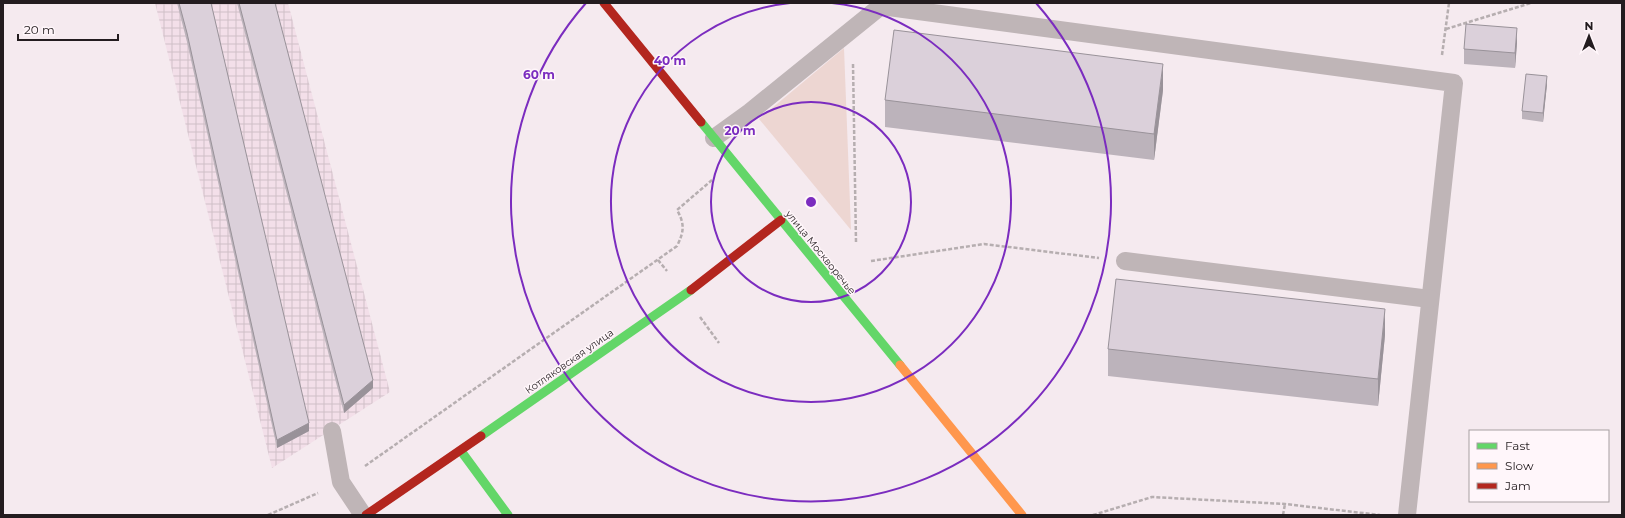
<svg xmlns="http://www.w3.org/2000/svg" width="1625" height="518" viewBox="0 0 1625 518" font-family="Montserrat,sans-serif">
<style>
.industrial{fill:url(#industrial-grid)}
.grass{fill:#edd6d2}
.lines{fill:none;stroke-linecap:round;stroke-linejoin:round}
.path{stroke:#b6aeb0;stroke-width:2.5;stroke-dasharray:4 2;stroke-linecap:butt}
.lane{stroke:#bfb5b7;stroke-width:18}
.fast{stroke:#63d668;stroke-width:9}
.slow{stroke:#ff974d;stroke-width:9}
.jam{stroke:#b3261e;stroke-width:9}
.wall{fill:#bcb3bb}
.shaded-wall{fill:#999299}
.building{fill:#dbd0da;stroke:#999299}
.ring{fill:none;stroke:#7b2cbf;stroke-width:2}
.labels{text-anchor:middle;stroke-width:3;stroke-linejoin:round;paint-order:stroke}
.street-label{font-size:10px;fill:#231c1f;stroke:#fff6fa}
.centre{fill:#7b2cbf;stroke:#fff6fa;stroke-width:2}
.ring-label{font-size:12px;text-anchor:middle;font-weight:bold;fill:#7b2cbf;stroke:#fff6fa;stroke-width:3;stroke-linejoin:round;paint-order:stroke}
</style>
<defs>
<pattern id="industrial-grid" width="8" height="8" patternUnits="userSpaceOnUse"><rect width="8" height="8" fill="#f3dfe9"/><path d="M0 4h8M4 0v8" fill="none" stroke="#d0bfc7"/></pattern>
</defs>
<rect width="100%" height="100%" fill="#f5eaef"/>
<!-- industrial -->
<polygon class="industrial" points="155,3 288,3 390,392 272,468"/>
<!-- grass -->
<polygon class="grass" points="844,48 851,230 759,119"/>
<g class="lines">
<!-- path -->
<g class="path">
<polyline points="1446,29 1531,3"/>
<polyline points="1442,55 1449,3"/>
<polyline points="853,64 856,242"/>
<polyline points="658,260 667,271"/>
<polyline points="871,261 984,244 1099,258"/>
<polyline points="700,317 719,343"/>
<path d="M365,466L677,246C684,232 685,224 677,210L712,180"/>
<polyline points="268,515 318,493"/>
<polyline points="1093,515 1152,497 1285,504 1380,515"/>
<polyline points="1283,515 1285,504"/>
</g>
<!-- lane -->
<g class="lane">
<polyline points="714,138 750,112 881,6 1454,83 1407,515"/>
<polyline points="1125,261 1430,299"/>
<polyline points="332,431 341,482 363,515"/>
</g>
<!-- fast -->
<g class="fast">
<polyline points="701,122 900,365"/>
<polyline points="481,436 691,290"/>
<polyline points="461,451 508,515"/>
</g>
<!-- slow -->
<polyline class="slow" points="900,365 1022,515"/>
<!-- jam -->
<g class="jam">
<polyline points="604,3 701,122"/>
<polyline points="691,290 781,220"/>
<polyline points="366,515 481,436"/>
</g>
</g>
<!-- wall -->
<g class="wall">
<polygon points="177,3 211,3 309,431 277,448 187,42"/>
<polygon points="237,3 275,3 373,388 344,413"/>
<polygon points="1517,43 1515,68 1464,64 1464,49"/>
<polygon points="1547,84 1543,122 1522,119 1522,111"/>
<polygon points="1163,90 1154,160 885,127 885,100"/>
<polygon points="1385,335 1378,406 1108,376 1108,349"/>
</g>
<!-- shaded-wall -->
<g class="shaded-wall">
<polygon points="1517,28 1517,43 1515,68 1515,53"/>
<polygon points="1163,64 1163,90 1154,160 1154,134"/>
<polygon points="1547,76 1547,84 1543,122 1543,113"/>
<polygon points="1385,309 1385,335 1378,406 1378,379"/>
<polygon points="373,380 373,388 344,413 344,405"/>
<polygon points="309,423 309,431 277,448 277,440"/>
</g>
<!-- building -->
<g class="building">
<polygon points="179,3 211,3 309,423 277,440 187,33"/>
<polygon points="239,3 275,3 373,380 344,405"/>
<polygon points="1466,24 1517,28 1515,53 1464,49"/>
<polygon points="894,30 1163,64 1154,134 885,100"/>
<polygon points="1526,74 1547,76 1543,113 1522,111"/>
<polygon points="1116,279 1385,309 1378,379 1108,349"/>
</g>
<!-- distance rings -->
<g class="ring">
<circle cx="811" cy="202" r="100"/>
<path d="M832 3A200 200 0 1 1 790 3"/>
<path d="M1036 3A300 300 0 1 1 586 3"/>
</g>
<g class="labels">
<!-- street labels -->
<g class="street-label">
<text transform="translate(821 252) rotate(51)" y="4">улица Москворечье</text>
<text transform="translate(569 361) rotate(-35)" y="4">Котляковская улица</text>
</g>
</g>
<circle cx="811" cy="202" r="6" class="centre"/>
<g class="ring-label">
<text x="670" y="65">40 m</text>
<text x="539" y="79">60 m</text>
<text x="740" y="135">20 m</text>
</g>
<!-- border -->
<rect width="1625" height="518" fill="none" stroke="#231c1f" stroke-width="8"/>
<!-- legend -->
<rect x="1469" y="430" width="140" height="72" fill="#fff6fa" stroke="#a79fa2"/>
<rect x="1477" y="443" width="20" height="6" fill="#63d668" stroke="#a79fa2"/>
<text x="1505" y="450" font-size="12" fill="#231c1f">Fast</text>
<rect x="1477" y="463" width="20" height="6" fill="#ff974d" stroke="#a79fa2"/>
<text x="1505" y="470" font-size="12" fill="#231c1f">Slow</text>
<rect x="1477" y="483" width="20" height="6" fill="#b3261e" stroke="#a79fa2"/>
<text x="1505" y="490" font-size="12" fill="#231c1f">Jam</text>
<!-- north arrow -->
<g transform="translate(1589 36)" stroke="#fff6fa" stroke-width="3" paint-order="stroke">
<path d="M0-3L7 15L0 10L-7 15Z" fill="#231c1f"/>
<text y="-6" font-size="11" font-weight="bold" text-anchor="middle" fill="#231c1f">N</text>
</g>
<!-- scale -->
<path d="M18 34v6h100v-6" fill="none" stroke="#231c1f" stroke-width="2"/>
<text x="24" y="34" font-size="12" fill="#231c1f" stroke="#fff6fa" stroke-width="3" paint-order="stroke">20 m</text>
</svg>
